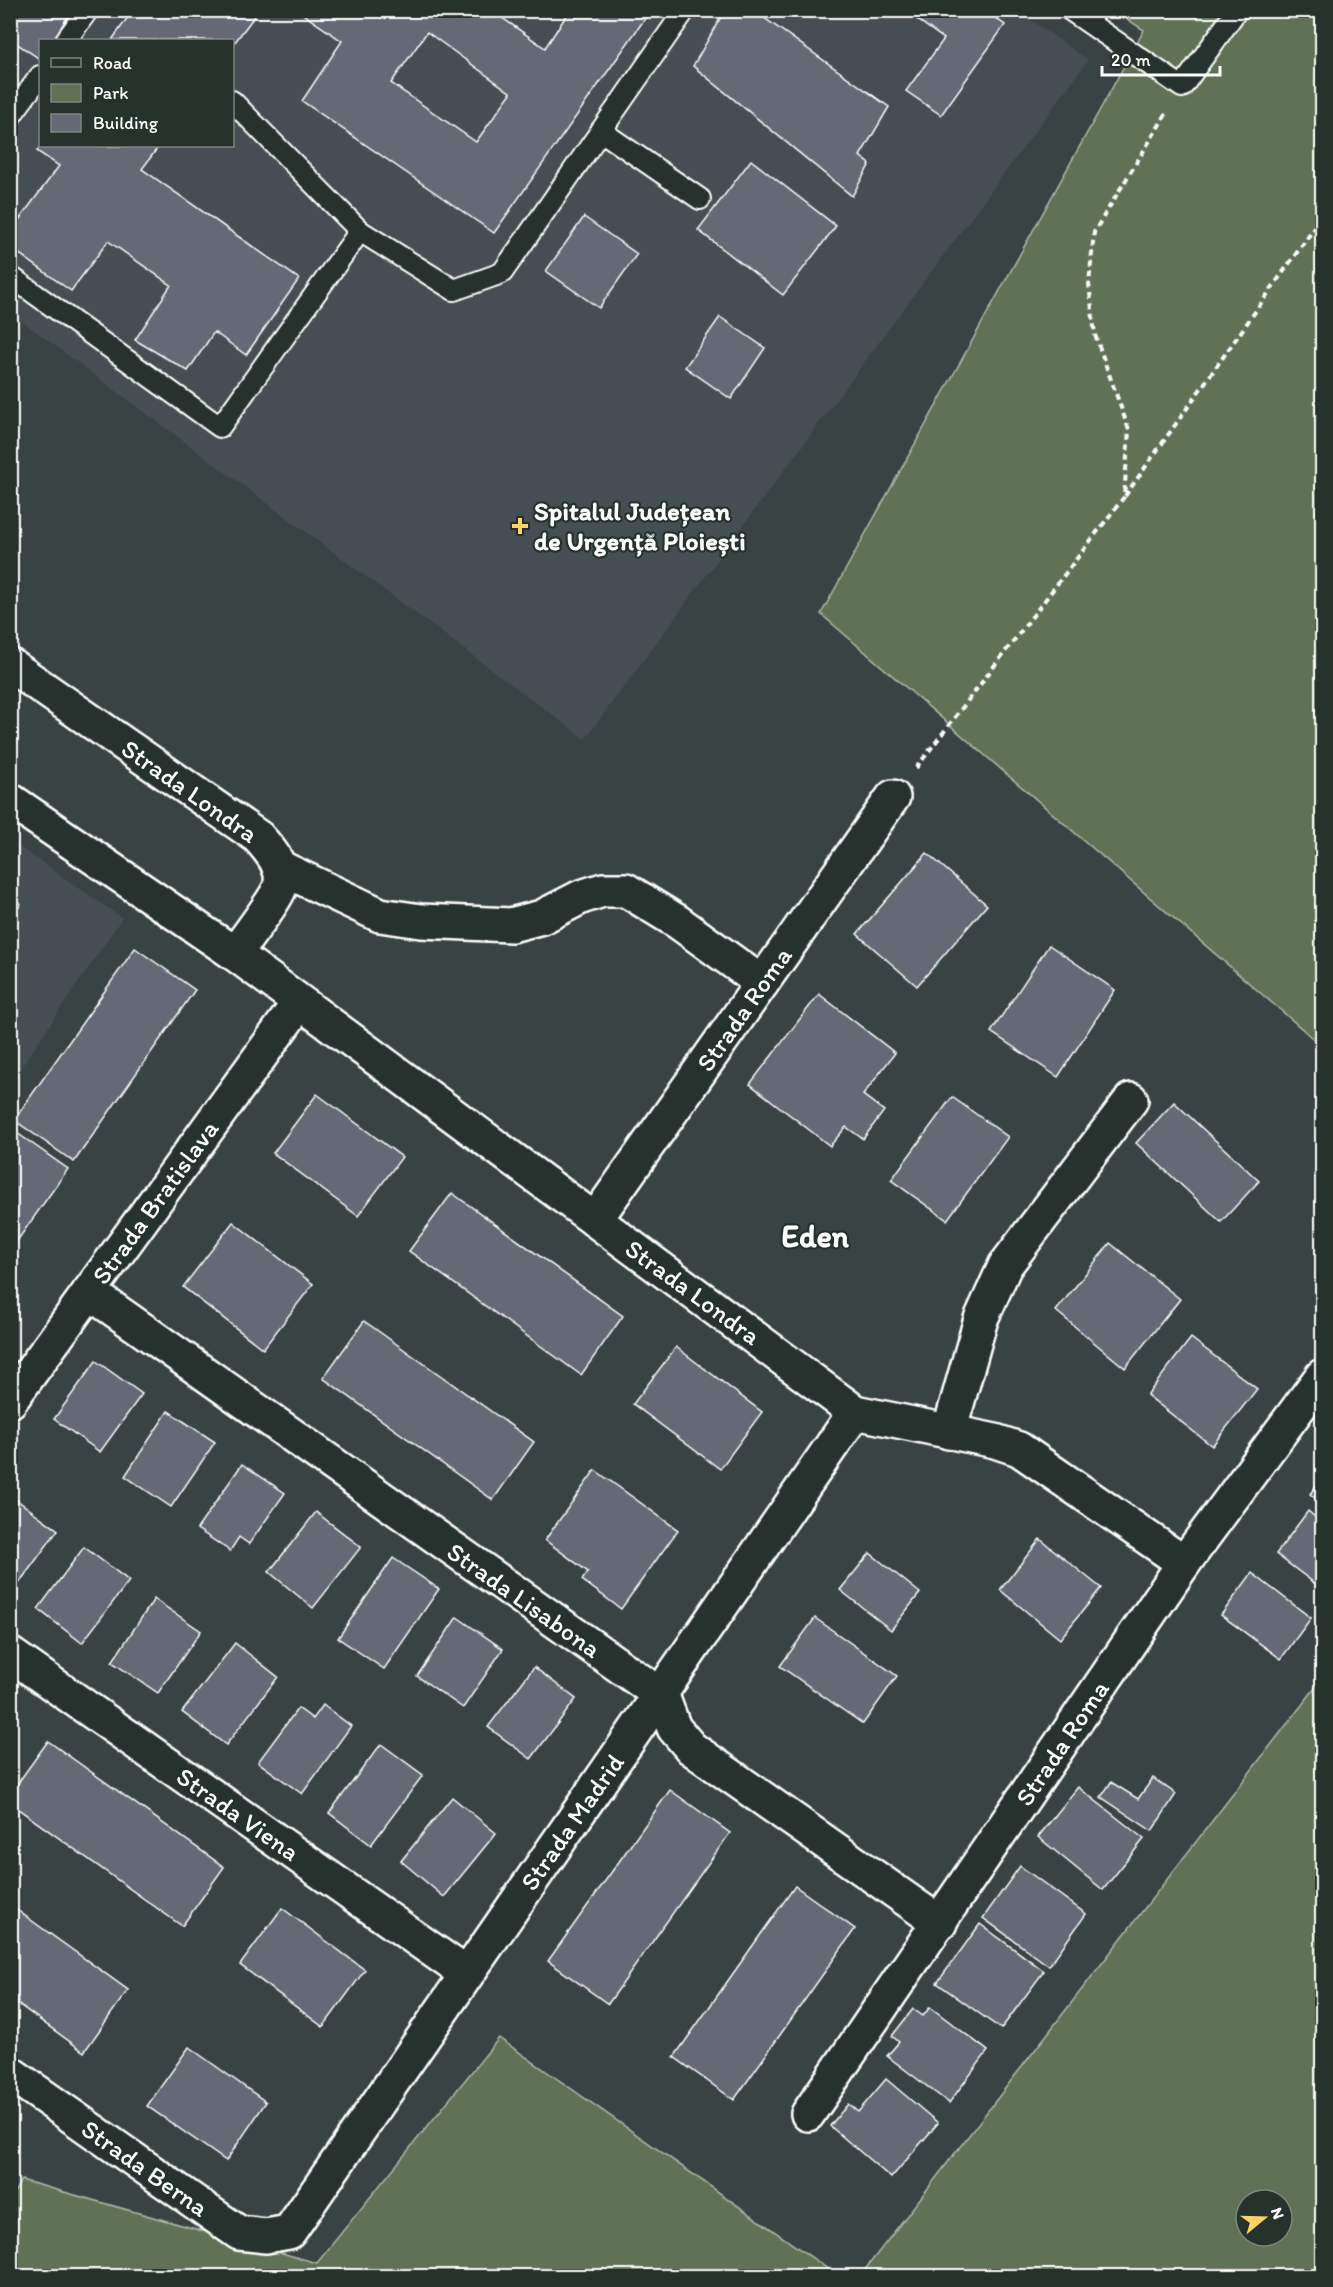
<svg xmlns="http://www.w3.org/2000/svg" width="1333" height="2287" viewBox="0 0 1333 2287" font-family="Itim,sans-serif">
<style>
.built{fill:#455052;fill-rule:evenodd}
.green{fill:#607255;stroke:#b0b8aa;stroke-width:1.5;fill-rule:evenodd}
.building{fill:#636b75;stroke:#fff;stroke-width:1.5;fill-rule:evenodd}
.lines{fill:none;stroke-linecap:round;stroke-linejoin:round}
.lane-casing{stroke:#fff;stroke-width:24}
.street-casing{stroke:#fff;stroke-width:38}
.path{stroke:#fff;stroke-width:4;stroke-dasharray:6 4.5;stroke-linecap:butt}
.lane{stroke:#26332d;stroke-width:20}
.street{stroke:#26332d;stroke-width:33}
.poi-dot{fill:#ffd166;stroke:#26332d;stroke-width:2}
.labels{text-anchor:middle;stroke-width:4.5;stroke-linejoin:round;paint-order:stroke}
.poi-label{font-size:26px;font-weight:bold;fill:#fff;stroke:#26332d;text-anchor:start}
.street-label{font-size:26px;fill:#fff;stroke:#26332d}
.district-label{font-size:32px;font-weight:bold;fill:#fff;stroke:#26332d}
</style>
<rect width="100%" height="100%" fill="#384443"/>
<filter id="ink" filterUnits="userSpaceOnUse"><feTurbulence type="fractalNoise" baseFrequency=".0167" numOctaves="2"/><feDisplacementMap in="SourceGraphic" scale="12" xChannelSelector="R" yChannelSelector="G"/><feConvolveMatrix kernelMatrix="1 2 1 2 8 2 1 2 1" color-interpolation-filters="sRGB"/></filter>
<g filter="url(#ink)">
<!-- built -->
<g class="built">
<path d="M1016,10L1088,60L585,739L11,313L10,11ZM40,40H232V146H40Z"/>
<polygon points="11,841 122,918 11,1082"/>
</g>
<!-- green -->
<g class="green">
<polygon points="1114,11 1322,11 1322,1046 821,614 1144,30"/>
<path d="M1322,1679V2276H860ZM1246,2200H1282V2236H1246Z"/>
<polygon points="499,2038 838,2276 11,2276 11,2199 21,2180 317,2263"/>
</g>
<!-- building -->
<g class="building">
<polygon points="10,10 72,10 53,40 40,40 40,59 10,39"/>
<polygon points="133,10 259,10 232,46 232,40 112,40"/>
<path d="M297,10H491L545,48L570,10H651L494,233L302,101L342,41ZM427,32L511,93L476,142L391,83Z"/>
<polygon points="725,10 753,10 889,107 860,156 870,164 852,196 693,66"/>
<polygon points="904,10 984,10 1005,25 941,115 906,91 944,39"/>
<polygon points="41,146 159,146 142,169 299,279 246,355 214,332 188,371 135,340 171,285 108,241 71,291 10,247 10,232 59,166 37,151"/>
<polygon points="751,160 836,226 783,295 698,230"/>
<polygon points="584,217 637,254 599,308 546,271"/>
<polygon points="720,317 765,348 731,399 685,367"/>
<polygon points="927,853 987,905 917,986 857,934"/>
<polygon points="10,897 21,904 10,920"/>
<polygon points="1049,945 1115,990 1058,1077 991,1032"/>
<polygon points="135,948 195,990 74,1162 14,1120"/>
<polygon points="819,994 895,1053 863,1095 884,1111 863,1139 846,1127 830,1146 750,1084"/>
<polygon points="317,1094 402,1157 358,1216 273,1153"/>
<polygon points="952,1097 1008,1137 947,1220 891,1180"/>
<polygon points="1174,1102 1259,1181 1221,1222 1136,1143"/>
<polygon points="10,1128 68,1169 10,1251"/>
<polygon points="452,1193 623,1316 581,1375 409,1251"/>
<polygon points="233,1222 313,1284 263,1349 183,1287"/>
<polygon points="1110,1243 1180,1299 1125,1368 1056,1311"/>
<polygon points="364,1321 534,1442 493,1500 323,1378"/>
<polygon points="1191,1338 1257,1389 1212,1446 1147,1395"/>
<polygon points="676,1347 762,1412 720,1469 633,1404"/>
<polygon points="96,1361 142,1394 100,1452 54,1419"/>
<polygon points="168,1411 215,1442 171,1507 125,1476"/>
<polygon points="242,1464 285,1493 249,1544 239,1537 230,1551 197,1529"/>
<polygon points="595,1470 678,1530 621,1609 582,1580 588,1572 545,1540"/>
<polygon points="1322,1478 1322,1504 1310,1494"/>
<polygon points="10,1495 58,1530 11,1594 10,1593"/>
<polygon points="1308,1511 1322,1523 1322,1589 1276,1554"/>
<polygon points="316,1512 361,1547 313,1608 269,1572"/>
<polygon points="1040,1539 1101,1588 1060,1639 1000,1590"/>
<polygon points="84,1547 129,1581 82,1643 38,1609"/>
<polygon points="870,1553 920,1593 891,1630 840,1590"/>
<polygon points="393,1558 439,1589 384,1669 338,1638"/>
<polygon points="1252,1573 1311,1618 1281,1659 1221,1615"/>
<polygon points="154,1599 201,1631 158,1693 112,1662"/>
<polygon points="457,1617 503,1649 463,1708 417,1676"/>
<polygon points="815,1618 897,1676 863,1724 780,1666"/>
<polygon points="235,1643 278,1677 226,1745 182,1712"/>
<polygon points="534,1667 576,1699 531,1759 488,1727"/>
<polygon points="323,1705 351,1726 302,1794 258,1762 298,1708 313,1719"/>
<polygon points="48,1741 224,1867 182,1926 10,1803 10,1794"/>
<polygon points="381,1744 423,1775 371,1845 329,1813"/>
<polygon points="1153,1778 1176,1794 1152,1831 1101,1797 1111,1782 1138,1799"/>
<polygon points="1078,1787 1144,1839 1103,1890 1038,1837"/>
<polygon points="670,1790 730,1833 608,2004 548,1961"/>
<polygon points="452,1797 496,1833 444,1897 401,1861"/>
<polygon points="1020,1866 1086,1914 1049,1966 983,1918"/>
<polygon points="795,1886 855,1929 734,2100 674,2057"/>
<polygon points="10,1905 128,1990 84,2052 10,1998"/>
<polygon points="282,1908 365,1970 323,2027 240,1965"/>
<polygon points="980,1924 1044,1971 1001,2029 937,1983"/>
<polygon points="930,2007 988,2051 949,2103 887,2056 899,2042 892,2036 913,2009 923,2016"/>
<polygon points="189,2047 266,2102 226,2161 147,2106"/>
<polygon points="886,2079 938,2123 891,2178 830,2126 848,2104 858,2112"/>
</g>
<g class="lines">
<!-- lane casing -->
<g class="lane-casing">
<g id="lane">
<polyline points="1070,10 1182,87 1237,10"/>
<polyline points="66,40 88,10"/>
<polyline points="232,101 360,231"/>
<polyline points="10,117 40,76"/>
<polyline points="601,131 700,199"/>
<polyline points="10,276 220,427 360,231 454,290 502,273 685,10"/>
</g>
</g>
<!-- street casing -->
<g class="street-casing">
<g id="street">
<path d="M10,665L258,837C270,850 286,868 280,887C276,900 244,940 235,954"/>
<polyline points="10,800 235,954 855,1412 995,1441 1019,1449 1184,1563"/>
<polyline points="279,867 380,915 421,921 511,925 542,917 581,897 603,890 626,890 678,922 762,983"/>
<polyline points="595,1220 893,797"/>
<polyline points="89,1292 662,1696 674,1728 691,1748 940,1923"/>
<polyline points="10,1401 299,1003"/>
<polyline points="949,1432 981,1319 1005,1266 1131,1100"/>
<polyline points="10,1654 465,1973"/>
<path d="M10,2073L239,2233L266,2236L289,2232C476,1957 668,1687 855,1412"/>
<polyline points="808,2114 1184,1563 1322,1376"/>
</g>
</g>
<!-- path -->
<g class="path">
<polyline points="1125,496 1322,217"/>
<polyline points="916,768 1124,497 1129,430 1095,335 1089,284 1094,232 1168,111"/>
</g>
<!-- lane -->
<use href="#lane" class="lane"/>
<!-- street -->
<use href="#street" class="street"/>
</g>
</g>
<!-- markers -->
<path class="poi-dot" d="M517 517h6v6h6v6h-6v6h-6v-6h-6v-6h6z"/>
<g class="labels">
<!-- poi labels -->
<g class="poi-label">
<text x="534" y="520">Spitalul Județean<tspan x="534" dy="30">de Urgență Ploiești</tspan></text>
</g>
<!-- street labels -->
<g class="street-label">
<text transform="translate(190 791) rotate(35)" y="9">Strada Londra</text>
<text transform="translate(744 1009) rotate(-55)" y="9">Strada Roma</text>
<text transform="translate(155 1202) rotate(-54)" y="9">Strada Bratislava</text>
<text transform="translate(693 1292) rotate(36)" y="9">Strada Londra</text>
<text transform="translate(524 1600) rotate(35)" y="9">Strada Lisabona</text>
<text transform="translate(1062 1743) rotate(-56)" y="9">Strada Roma</text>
<text transform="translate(238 1814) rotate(35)" y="9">Strada Viena</text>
<text transform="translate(572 1822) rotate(-55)" y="9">Strada Madrid</text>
<text transform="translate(145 2168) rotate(35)" y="9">Strada Berna</text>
</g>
<!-- district labels -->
<g class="district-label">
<text x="815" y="1247">Eden</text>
</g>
</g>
<!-- margin -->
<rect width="1333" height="2287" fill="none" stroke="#26332d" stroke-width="36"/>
<rect x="18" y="18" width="1297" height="2251" fill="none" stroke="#fff" stroke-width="2" filter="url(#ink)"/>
<!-- legend -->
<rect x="39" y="39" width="195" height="108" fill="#26332d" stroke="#7d8581" stroke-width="1.5"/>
<rect x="51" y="58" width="30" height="9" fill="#26332d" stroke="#7d8581" stroke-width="1.5"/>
<text x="93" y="69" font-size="18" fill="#ffffff">Road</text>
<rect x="51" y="84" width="30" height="18" fill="#607255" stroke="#7d8581" stroke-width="1.5"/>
<text x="93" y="99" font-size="18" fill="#ffffff">Park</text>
<rect x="51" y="114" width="30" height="18" fill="#636b75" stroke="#7d8581" stroke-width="1.5"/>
<text x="93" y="129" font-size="18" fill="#ffffff">Building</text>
<!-- north arrow -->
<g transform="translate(1264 2218) rotate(71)"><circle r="28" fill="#26332d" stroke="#7d8581" stroke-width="1.5"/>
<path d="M0-4.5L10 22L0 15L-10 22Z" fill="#ffd166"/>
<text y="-9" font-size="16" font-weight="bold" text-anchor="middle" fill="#ffffff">N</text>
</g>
<!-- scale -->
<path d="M1102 66v9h118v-9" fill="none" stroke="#ffffff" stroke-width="3"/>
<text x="1111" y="66" font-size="18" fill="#ffffff" stroke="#26332d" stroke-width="4.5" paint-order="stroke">20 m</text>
</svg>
